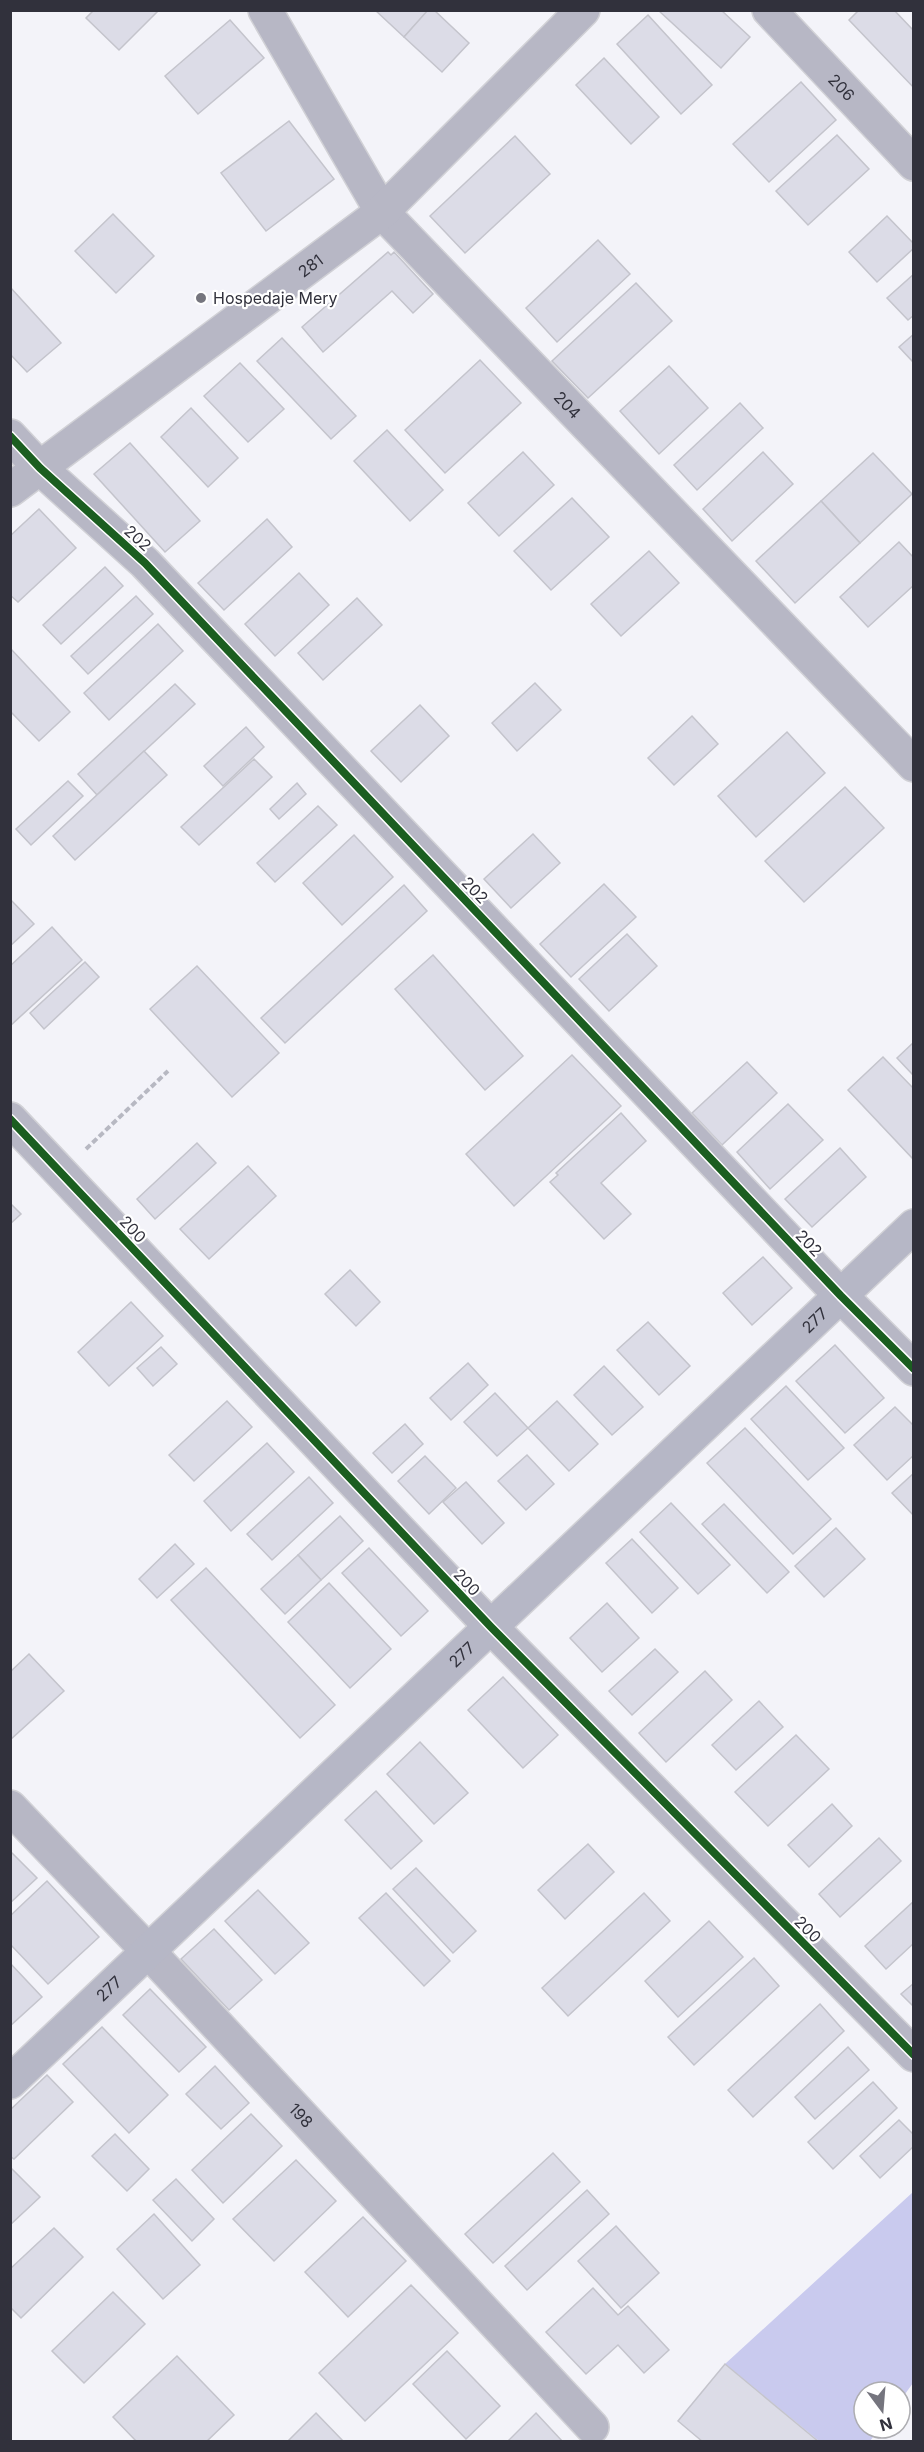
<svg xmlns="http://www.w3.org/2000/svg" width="924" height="2452" viewBox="0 0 924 2452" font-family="Inter,sans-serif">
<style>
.forest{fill:#c9caee}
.building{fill:#dcdce7;stroke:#c4c4cc;stroke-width:1.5}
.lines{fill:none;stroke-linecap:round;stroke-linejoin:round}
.street-casing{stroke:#d1d1d6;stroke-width:36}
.secondary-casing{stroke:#d1d1d6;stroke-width:36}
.path{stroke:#b7b8c2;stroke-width:4;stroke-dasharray:6 3;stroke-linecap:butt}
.street{stroke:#b7b7c5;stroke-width:33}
.secondary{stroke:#b6b7c6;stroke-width:33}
.cycleway-casing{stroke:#fff;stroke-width:11}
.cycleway{stroke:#1b5e20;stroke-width:8}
.poi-dot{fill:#75757e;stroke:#fff;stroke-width:2}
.labels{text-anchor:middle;stroke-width:4.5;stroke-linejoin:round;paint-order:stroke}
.street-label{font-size:16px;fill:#31313c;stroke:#fff}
.poi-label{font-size:16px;fill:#31313c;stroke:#fff;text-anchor:start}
</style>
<rect width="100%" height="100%" fill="#f3f3f9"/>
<!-- forest -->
<polygon class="forest" points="913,2192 913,2383 900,2401 900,2392 864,2392 864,2428 880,2428 870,2441 819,2441 725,2364"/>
<!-- building -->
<g class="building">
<polygon points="94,10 159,10 119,50 86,18"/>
<polygon points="375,10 429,10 404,37"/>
<polygon points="428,10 434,10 469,43 442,72 404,37"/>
<polygon points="658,10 721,10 750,37 721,68"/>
<polygon points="859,10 894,10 914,31 914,88 849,20"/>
<polygon points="648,15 712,85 681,114 617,44"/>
<polygon points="230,20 264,58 198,114 165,76"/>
<polygon points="604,58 659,117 631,144 576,85"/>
<polygon points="801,82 836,120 769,182 733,144"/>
<polygon points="289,121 334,179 266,231 221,173"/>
<polygon points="837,135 869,169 808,225 776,191"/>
<polygon points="515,136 550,174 465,253 430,216"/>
<polygon points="113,214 154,256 116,293 75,251"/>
<polygon points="887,216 914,244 914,248 877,282 849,252"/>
<polygon points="598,240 630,274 557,342 526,308"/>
<polygon points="388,252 391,255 394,252 433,294 413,313 392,291 323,352 302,327"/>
<polygon points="914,274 914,315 908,320 887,298"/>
<polygon points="636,283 672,321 588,398 552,361"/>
<polygon points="10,287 61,343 27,372 10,354"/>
<polygon points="914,334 914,363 899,347"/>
<polygon points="282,338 356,416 331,439 257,361"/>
<polygon points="480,360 521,403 445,473 405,430"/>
<polygon points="240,363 284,409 248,442 204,396"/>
<polygon points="669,366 708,408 659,454 620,411"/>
<polygon points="740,403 763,428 697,490 674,465"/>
<polygon points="191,408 238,458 208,487 161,437"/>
<polygon points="387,430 443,490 410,521 354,461"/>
<polygon points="130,443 200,521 165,552 94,474"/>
<polygon points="523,452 554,485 499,536 468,503"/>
<polygon points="763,452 793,484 732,541 703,509"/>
<polygon points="873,453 912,494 860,543 821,501"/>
<polygon points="572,498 609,537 551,590 514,551"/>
<polygon points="821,501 860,543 795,603 756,561"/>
<polygon points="39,509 76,548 18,602 10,595 10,536"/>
<polygon points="267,519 292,547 224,610 198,583"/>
<polygon points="899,542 914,558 914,585 868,627 840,597"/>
<polygon points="649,551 679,583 621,636 591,604"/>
<polygon points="105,567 123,586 61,644 43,625"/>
<polygon points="299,573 329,605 275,656 245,624"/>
<polygon points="136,596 153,614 88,674 71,656"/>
<polygon points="357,598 382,625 323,680 298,653"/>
<polygon points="158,624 183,651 109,720 84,693"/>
<polygon points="10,648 70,712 39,741 10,711"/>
<polygon points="535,683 561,710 517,751 492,723"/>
<polygon points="175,684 195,704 97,795 78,774"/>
<polygon points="420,705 449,736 401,782 371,751"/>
<polygon points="692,716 718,744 674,785 648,758"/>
<polygon points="246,727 264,747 223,786 204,766"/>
<polygon points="787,732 825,773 756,837 718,796"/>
<polygon points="144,751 167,775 75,860 53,836"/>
<polygon points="254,759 272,777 199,845 181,827"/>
<polygon points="68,781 83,796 31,845 16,829"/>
<polygon points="297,783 306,794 279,819 270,809"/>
<polygon points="845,787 884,828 804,902 765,861"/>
<polygon points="318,806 337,825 275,882 257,863"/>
<polygon points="533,834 560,863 511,908 484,879"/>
<polygon points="354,835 393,877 342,925 303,883"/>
<polygon points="604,884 636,917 571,977 540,944"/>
<polygon points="404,885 427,911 285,1043 261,1018"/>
<polygon points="10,899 34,924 10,946"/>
<polygon points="52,927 82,960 10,1026 10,966"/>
<polygon points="627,934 657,966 609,1011 579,979"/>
<polygon points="433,955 523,1056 485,1090 395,989"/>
<polygon points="85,962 99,977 44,1029 30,1013"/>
<polygon points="197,966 279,1053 232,1097 150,1009"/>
<polygon points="914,1042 914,1076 897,1058"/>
<polygon points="572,1055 621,1106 514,1206 466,1154"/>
<polygon points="883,1057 914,1089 914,1160 848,1090"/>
<polygon points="747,1062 777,1093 722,1145 692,1113"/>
<polygon points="788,1104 823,1140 770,1189 737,1152"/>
<polygon points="621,1113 646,1141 601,1183 631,1214 604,1239 550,1182 558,1175 556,1173"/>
<polygon points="197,1143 216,1163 155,1219 137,1199"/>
<polygon points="840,1148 866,1177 812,1227 785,1199"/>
<polygon points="248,1166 276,1196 209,1259 180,1229"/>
<polygon points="10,1203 21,1214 10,1224"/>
<polygon points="763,1257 792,1288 752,1325 723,1293"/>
<polygon points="350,1270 380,1302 356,1326 325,1294"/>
<polygon points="131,1302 163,1336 109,1386 78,1352"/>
<polygon points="648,1322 690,1366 659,1395 617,1350"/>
<polygon points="835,1345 884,1398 845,1433 796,1381"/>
<polygon points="161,1347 177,1364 153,1386 137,1368"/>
<polygon points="468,1363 488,1385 451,1420 430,1398"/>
<polygon points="604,1366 643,1407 612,1435 574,1395"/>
<polygon points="786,1386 844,1448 808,1480 751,1419"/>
<polygon points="495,1393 528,1428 497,1456 464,1422"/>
<polygon points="227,1401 252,1427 194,1481 169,1455"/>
<polygon points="557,1401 598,1444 569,1471 528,1428"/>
<polygon points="895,1407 914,1426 914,1455 887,1480 854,1445"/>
<polygon points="405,1424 423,1444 392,1473 373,1453"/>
<polygon points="745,1428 831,1519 793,1554 707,1463"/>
<polygon points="267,1443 294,1472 231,1531 204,1501"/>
<polygon points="527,1455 554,1484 526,1510 498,1481"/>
<polygon points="425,1456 456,1488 429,1514 398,1481"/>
<polygon points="914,1473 914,1516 892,1493"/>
<polygon points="309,1477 333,1503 272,1560 247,1534"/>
<polygon points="466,1482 504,1523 482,1544 443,1502"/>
<polygon points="671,1503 730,1565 698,1594 640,1532"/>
<polygon points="724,1504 789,1572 767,1593 702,1524"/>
<polygon points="340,1516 363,1541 321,1580 298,1555"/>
<polygon points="836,1528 865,1559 824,1597 795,1566"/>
<polygon points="632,1539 678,1588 652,1613 606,1563"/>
<polygon points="175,1544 194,1564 157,1598 139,1579"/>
<polygon points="369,1548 428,1611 401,1636 342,1573"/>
<polygon points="298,1555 321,1580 285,1614 261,1589"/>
<polygon points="206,1568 335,1705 300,1738 171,1600"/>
<polygon points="329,1583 391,1649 350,1688 288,1622"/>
<polygon points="607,1603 639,1638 602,1672 570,1638"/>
<polygon points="655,1649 678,1672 632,1715 609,1691"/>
<polygon points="29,1654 64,1691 10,1740 10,1672"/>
<polygon points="705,1671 732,1700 666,1762 639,1733"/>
<polygon points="503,1677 558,1735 523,1768 468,1710"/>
<polygon points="759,1701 783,1727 736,1770 712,1745"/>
<polygon points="796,1735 829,1769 768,1826 735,1792"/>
<polygon points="420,1742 468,1793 434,1824 387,1774"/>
<polygon points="376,1791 422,1841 391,1869 345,1820"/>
<polygon points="832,1804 852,1826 809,1867 788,1845"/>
<polygon points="879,1838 901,1861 840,1917 819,1894"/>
<polygon points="588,1844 614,1872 565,1919 538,1890"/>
<polygon points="10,1851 37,1878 10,1903"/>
<polygon points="416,1868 476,1931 453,1953 393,1889"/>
<polygon points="47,1881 99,1937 48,1984 10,1944 10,1916"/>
<polygon points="258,1890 309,1943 275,1974 225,1921"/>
<polygon points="386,1893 450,1961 424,1986 359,1918"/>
<polygon points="644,1893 670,1921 568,2016 542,1988"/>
<polygon points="914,1901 914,1943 886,1969 865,1946"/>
<polygon points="709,1921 743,1957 678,2017 645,1981"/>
<polygon points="214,1929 262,1980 229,2010 181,1959"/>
<polygon points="754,1958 779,1986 694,2065 668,2037"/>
<polygon points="10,1963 42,1997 10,2026"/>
<polygon points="914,1983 914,2007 901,1994"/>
<polygon points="150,1989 206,2047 179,2072 123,2015"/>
<polygon points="820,2004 844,2031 753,2117 728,2090"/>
<polygon points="102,2027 168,2095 129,2133 63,2064"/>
<polygon points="848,2047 869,2070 815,2119 795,2097"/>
<polygon points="215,2066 249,2103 221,2129 186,2094"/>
<polygon points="47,2075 73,2102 14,2159 10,2156 10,2110"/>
<polygon points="873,2082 897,2108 833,2169 808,2142"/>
<polygon points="251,2114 282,2146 223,2203 192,2170"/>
<polygon points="899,2120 914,2135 914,2146 880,2178 860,2156"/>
<polygon points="115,2134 149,2169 127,2191 92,2156"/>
<polygon points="553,2153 580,2182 493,2263 465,2234"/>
<polygon points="296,2160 336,2201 274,2261 233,2219"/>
<polygon points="10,2167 40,2197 10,2225"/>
<polygon points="176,2179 214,2219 192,2241 153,2200"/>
<polygon points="587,2190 609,2214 527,2290 505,2266"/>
<polygon points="154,2214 200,2265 163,2299 117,2249"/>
<polygon points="363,2217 406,2261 348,2317 305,2272"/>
<polygon points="616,2226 659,2273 621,2308 578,2261"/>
<polygon points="54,2228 83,2257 21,2318 10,2307 10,2269"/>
<polygon points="411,2285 458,2333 365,2421 319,2373"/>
<polygon points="593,2288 618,2315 628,2306 669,2350 644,2373 618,2345 586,2374 546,2332"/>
<polygon points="113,2292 145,2324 84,2383 52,2351"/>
<polygon points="447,2351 500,2406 466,2439 413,2384"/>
<polygon points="177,2356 234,2415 206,2442 137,2442 113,2417"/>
<polygon points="725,2364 819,2442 703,2442 678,2421"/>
<polygon points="316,2413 344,2442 287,2442"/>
<polygon points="536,2413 563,2442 507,2442"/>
</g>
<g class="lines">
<!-- street casing -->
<g class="street-casing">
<g id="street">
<path id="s1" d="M265,10L382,212L914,765"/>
<path id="s2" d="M769,10L914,164"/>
<polyline points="10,436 40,468 145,563 841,1296 914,1369"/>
<path id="s3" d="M10,490L382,212L583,10"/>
<polyline points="10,1119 491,1627 914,2055"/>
<path id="s4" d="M10,1807L148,1951L592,2427"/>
</g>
</g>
<!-- secondary casing -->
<g class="secondary-casing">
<g id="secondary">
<path id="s5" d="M10,2082L914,1226"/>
</g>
</g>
<!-- path -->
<polyline class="path" points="86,1149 168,1071"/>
<!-- street -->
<use href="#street" class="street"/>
<!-- secondary -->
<use href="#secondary" class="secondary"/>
<!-- cycleway casing -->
<g class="cycleway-casing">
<g id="cycleway">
<polyline points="10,436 40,468 145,563 841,1296 914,1369"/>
<polyline points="10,1119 491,1627 914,2055"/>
</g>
</g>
<!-- cycleway -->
<use href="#cycleway" class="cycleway"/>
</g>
<!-- markers -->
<circle class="poi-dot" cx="201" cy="298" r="6"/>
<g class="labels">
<!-- street labels -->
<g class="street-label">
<text dy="6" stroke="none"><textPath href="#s2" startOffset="106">206</textPath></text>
<text dy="6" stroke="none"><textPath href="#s3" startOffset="375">281</textPath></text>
<text dy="6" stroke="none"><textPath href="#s1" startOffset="501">204</textPath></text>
<text transform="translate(138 538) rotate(42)" y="6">202</text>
<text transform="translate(475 890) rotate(46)" y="6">202</text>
<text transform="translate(133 1229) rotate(47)" y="6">200</text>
<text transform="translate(809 1243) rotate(46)" y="6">202</text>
<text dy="6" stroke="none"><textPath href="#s5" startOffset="1108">277</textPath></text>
<text transform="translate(467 1582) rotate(47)" y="6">200</text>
<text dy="6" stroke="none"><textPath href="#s5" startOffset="622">277</textPath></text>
<text transform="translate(808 1929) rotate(45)" y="6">200</text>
<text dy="6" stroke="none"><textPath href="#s5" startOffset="136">277</textPath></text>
<text dy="6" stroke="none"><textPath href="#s4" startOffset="424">198</textPath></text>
</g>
<!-- poi labels -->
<g class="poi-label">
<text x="213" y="304">Hospedaje Mery</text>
</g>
</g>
<!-- border -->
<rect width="924" height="2452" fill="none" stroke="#31313c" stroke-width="24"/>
<!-- north arrow -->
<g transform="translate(882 2410) rotate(164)"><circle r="28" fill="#ffffff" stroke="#adadb1" stroke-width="1.5"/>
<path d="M0-4.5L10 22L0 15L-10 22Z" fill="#75757e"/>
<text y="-9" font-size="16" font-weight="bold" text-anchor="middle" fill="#31313c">N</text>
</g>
</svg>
